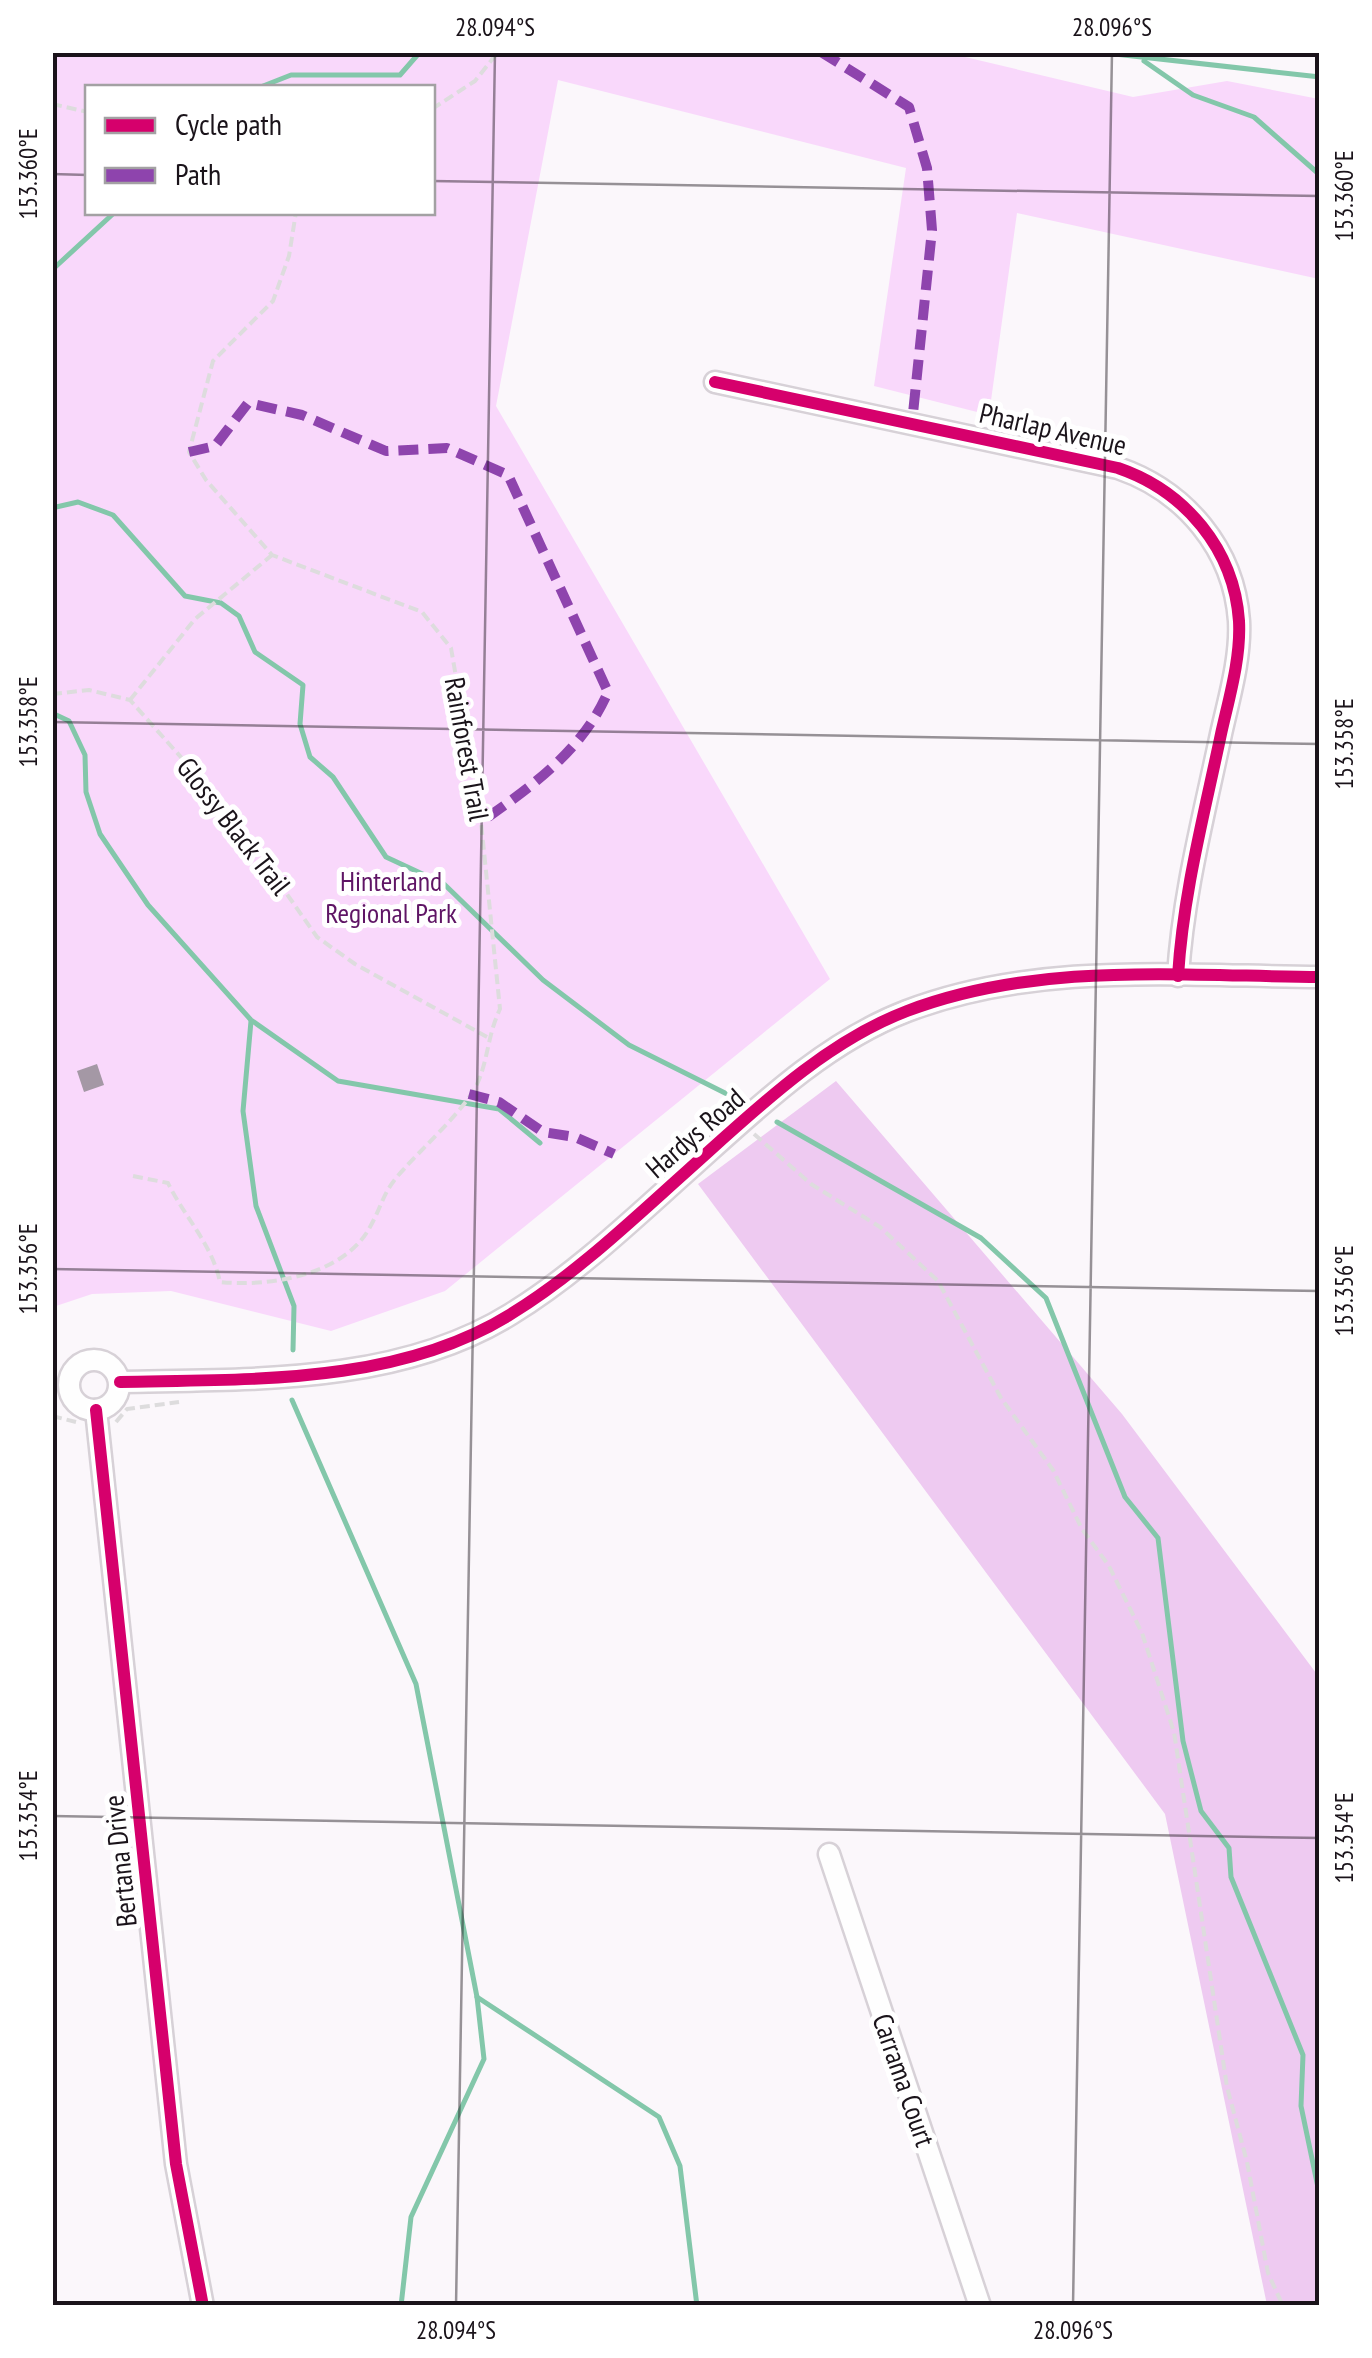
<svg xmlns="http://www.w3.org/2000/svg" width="1372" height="2358" viewBox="0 0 1372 2358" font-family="'PT Sans Narrow',sans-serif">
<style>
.green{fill:#f9d8fb;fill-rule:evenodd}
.forest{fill:#eecaf1}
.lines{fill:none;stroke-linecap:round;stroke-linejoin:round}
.stream{stroke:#83c7aa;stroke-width:5}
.building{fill:#a498a5}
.street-casing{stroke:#d7d1d7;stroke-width:25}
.path{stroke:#dddcdd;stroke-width:4;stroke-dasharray:10 5;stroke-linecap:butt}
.street{stroke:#fefefe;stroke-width:20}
.quiet{stroke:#8e44ad;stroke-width:10;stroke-dasharray:20 10;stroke-linecap:butt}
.cycleway-casing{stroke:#fff;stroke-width:19}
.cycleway{stroke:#d6006c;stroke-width:12}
.ticks{fill:none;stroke:#1a131a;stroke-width:2.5;stroke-opacity:0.45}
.labels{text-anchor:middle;stroke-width:10;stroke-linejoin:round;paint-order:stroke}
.street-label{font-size:28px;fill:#1a131a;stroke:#fff}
.park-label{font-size:28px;fill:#5f1565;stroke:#fff}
.neatline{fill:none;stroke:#1a131a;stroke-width:4}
.ticks-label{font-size:25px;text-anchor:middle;fill:#1a131a}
</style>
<rect width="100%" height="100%" fill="#fbf7fb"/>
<!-- green -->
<path class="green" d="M944,52L1133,97L1227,81L1319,99V279L1017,213L989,415L874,386L906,168L558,80L496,406L830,979L445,1291L331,1331L171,1291L92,1294L53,1307L52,53ZM88,88H432V212H88Z"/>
<!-- forest -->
<polygon class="forest" points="836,1081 1122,1414 1319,1677 1319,2305 1267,2305 1165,1814 698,1184"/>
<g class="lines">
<!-- stream -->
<g class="stream">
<polyline points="1097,52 1320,77"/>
<polyline points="1144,61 1193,95 1254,117 1320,175"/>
<polyline points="258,88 291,75 400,75 420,52"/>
<polyline points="52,270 115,212"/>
<polyline points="52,508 78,502 113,515 185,596 221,603 239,616 255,652 303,685 300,724 310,757 333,777 386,857 444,884 543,980 629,1045 729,1095"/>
<polyline points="52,713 69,721 85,755 86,792 100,834 148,905 251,1020 338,1081 499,1109 540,1143"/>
<polyline points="251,1021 243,1111 256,1206 294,1306 293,1350"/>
<polyline points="777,1122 981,1238 1046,1298 1125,1497 1158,1538 1183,1741 1201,1811 1229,1848 1231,1877 1303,2055 1301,2106 1320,2197"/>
<polyline points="292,1400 416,1684 477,1997 484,2059 411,2217 401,2306"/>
<polyline points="477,1997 659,2117 680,2166 697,2306"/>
</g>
</g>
<!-- building -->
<polygon class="building" points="97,1064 104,1085 84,1092 77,1071"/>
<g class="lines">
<!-- street casing -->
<g class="street-casing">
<g id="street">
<path d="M715,382L1118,468C1185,491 1234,549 1239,621C1241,658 1229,698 1221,734C1204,815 1183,894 1178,976"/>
<circle cx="94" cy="1385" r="25"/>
<path d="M120,1382C249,1379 397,1385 511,1314C576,1274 631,1221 687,1171C753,1112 823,1043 907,1011C1038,961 1182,976 1320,977"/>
<polyline points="96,1410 176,2164 203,2306"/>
<polyline points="829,1854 980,2306"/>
</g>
</g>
<!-- path -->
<g class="path">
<polyline points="52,104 88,112"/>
<polyline points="432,109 475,81 498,52"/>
<polyline points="52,694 89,690 130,700 228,810 317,937 355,964 487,1037"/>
<polyline points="130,700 195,619 272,555"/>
<polyline points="754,1134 811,1184 880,1227 938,1281 1001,1398 1053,1470 1082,1529 1109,1566 1142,1633 1174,1732 1227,2087 1247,2162 1268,2273 1283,2306"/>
<path d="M133,1176L168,1183C185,1218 212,1244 220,1282C268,1287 344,1276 370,1227C384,1202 382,1192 404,1169C424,1146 467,1108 478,1082C488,1059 488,1034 500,1009L481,822L451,648L422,612L272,555L206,480L189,452L213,361L273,301L289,256L296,212"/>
<polyline points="52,1416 76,1422"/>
<polyline points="116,1422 127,1409 179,1402"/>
</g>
<!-- street -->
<use href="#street" class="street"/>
<!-- quiet -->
<g class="quiet">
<polyline points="821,52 909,107 927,168 932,230 912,423"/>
<path d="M189,452L215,446L248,403L302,415L386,451L447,448L508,475L608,692C583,750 531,787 481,822"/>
<polyline points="469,1094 499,1102 543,1132 575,1137 614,1154"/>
</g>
<!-- cycleway casing -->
<g class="cycleway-casing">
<g id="cycleway">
<path d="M715,382L1118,468C1185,491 1234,549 1239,621C1241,658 1229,698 1221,734C1204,815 1183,894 1178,976"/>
<path d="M120,1382C249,1379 397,1385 511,1314C576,1274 631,1221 687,1171C753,1112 823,1043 907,1011C1038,961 1182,976 1320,977"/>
<polyline points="96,1410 176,2164 203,2306"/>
</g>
</g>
<!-- cycleway -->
<use href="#cycleway" class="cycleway"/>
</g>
<!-- ticks -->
<path class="ticks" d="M52,174L88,175M432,181L1320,196M52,722L1320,744M52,1269L1320,1291M52,1816L1320,1838M456,2306L495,52M1073,2306L1112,52"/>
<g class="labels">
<!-- street labels -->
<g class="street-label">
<text transform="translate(1053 429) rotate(13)" y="10">Pharlap Avenue</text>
<text transform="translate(467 749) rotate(80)" y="10">Rainforest Trail</text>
<text transform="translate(234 826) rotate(52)" y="10">Glossy Black Trail</text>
<text transform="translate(695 1133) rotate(-41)" y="10">Hardys Road</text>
<text transform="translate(120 1861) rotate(-96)" y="10">Bertana Drive</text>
<text transform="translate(904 2080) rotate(71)" y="10">Carrama Court</text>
</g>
<!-- park labels -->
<g class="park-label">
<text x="391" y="891">Hinterland<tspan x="391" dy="32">Regional Park</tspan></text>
</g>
</g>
<!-- border -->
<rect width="1372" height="2358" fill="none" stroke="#ffffff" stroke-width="110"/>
<!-- legend -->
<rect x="85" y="85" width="350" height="130" fill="#ffffff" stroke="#a3a1a3" stroke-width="2.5"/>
<rect x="105" y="118" width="50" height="15" fill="#d6006c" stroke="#a3a1a3" stroke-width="2.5"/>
<text x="175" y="135" font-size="30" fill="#1a131a">Cycle path</text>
<rect x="105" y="168" width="50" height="15" fill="#8e44ad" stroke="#a3a1a3" stroke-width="2.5"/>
<text x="175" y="185" font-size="30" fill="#1a131a">Path</text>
<rect x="55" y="55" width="1262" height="2248" class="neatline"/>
<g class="ticks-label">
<text x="495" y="36">28.094°S</text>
<text x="1112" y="36">28.096°S</text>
<text transform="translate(28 174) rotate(-90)" y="9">153.360°E</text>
<text transform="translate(1344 196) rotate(-90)" y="9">153.360°E</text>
<text transform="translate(28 722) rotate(-90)" y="9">153.358°E</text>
<text transform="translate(1344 744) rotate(-90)" y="9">153.358°E</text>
<text transform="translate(28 1269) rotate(-90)" y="9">153.356°E</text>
<text transform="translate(1344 1291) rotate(-90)" y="9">153.356°E</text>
<text transform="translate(28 1816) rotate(-90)" y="9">153.354°E</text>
<text transform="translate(1344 1838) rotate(-90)" y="9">153.354°E</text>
<text x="456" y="2339">28.094°S</text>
<text x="1073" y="2339">28.096°S</text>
</g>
</svg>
